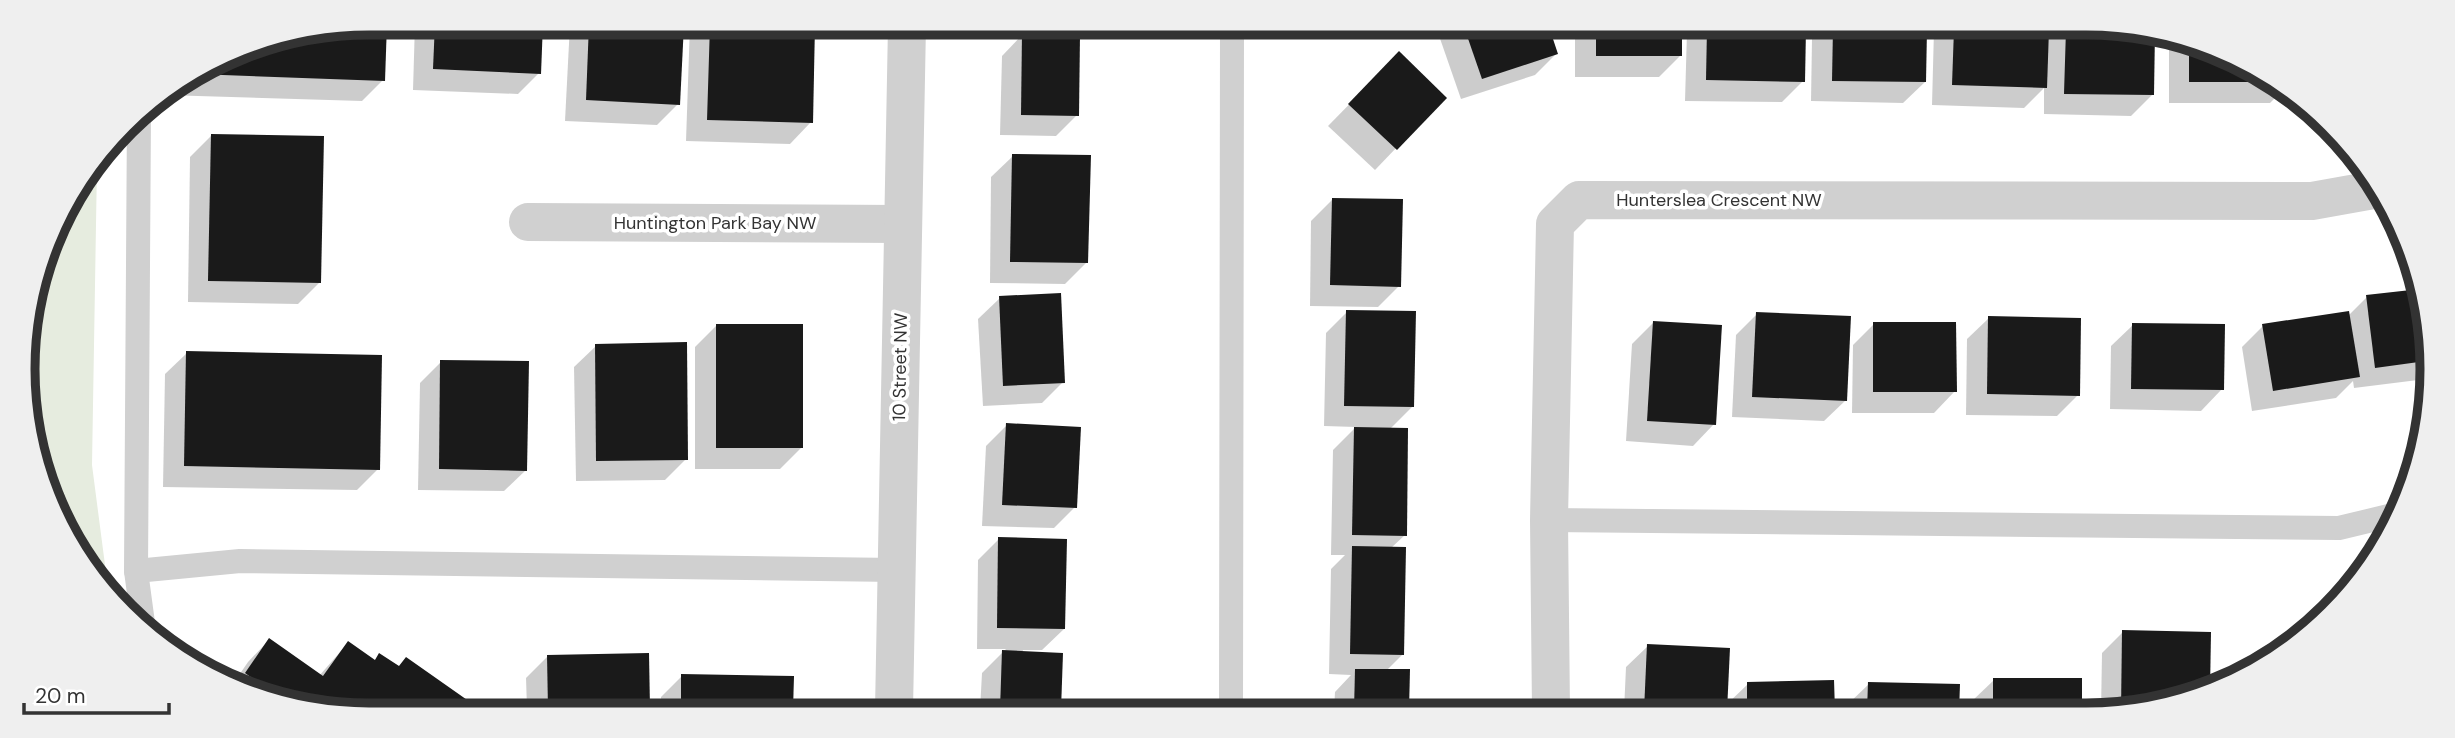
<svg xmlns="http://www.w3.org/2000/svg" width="2455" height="738" viewBox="0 0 2455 738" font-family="'DM Sans',sans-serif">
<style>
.green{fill:#e6ecdf}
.shadow{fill:#0003}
.building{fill:#1a1a1a}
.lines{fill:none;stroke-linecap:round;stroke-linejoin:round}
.service{stroke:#d0d0d0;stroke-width:24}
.minor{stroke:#d0d0d0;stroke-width:38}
.labels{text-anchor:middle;stroke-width:7;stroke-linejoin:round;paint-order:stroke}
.street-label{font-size:18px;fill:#333;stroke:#fff}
.rim{fill:none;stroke:#333;stroke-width:9}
</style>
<rect width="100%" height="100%" fill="#fff"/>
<!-- green -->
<polygon class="green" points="97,165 92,465 108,588 81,562 34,458 26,324 59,216"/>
<!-- shadow -->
<g class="shadow">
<polygon points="369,23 385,23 383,80 362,101 164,95 237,49"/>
<polygon points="415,23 541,23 539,73 518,94 413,90"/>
<polygon points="570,24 682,24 678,104 657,125 565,121"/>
<polygon points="690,24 814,24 811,122 790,144 686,141"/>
<polygon points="1436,27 1547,27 1556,54 1535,75 1461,99"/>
<polygon points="1575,27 1680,28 1680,56 1659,77 1575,77"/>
<polygon points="1690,28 1804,28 1803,81 1782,102 1685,101 1687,31"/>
<polygon points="1823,28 1925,29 1925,82 1903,103 1811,101 1812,39"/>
<polygon points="1934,29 2153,29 2152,95 2131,116 2044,114 2044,88 2024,108 1932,105"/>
<polygon points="1023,34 1077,115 1056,136 1000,135 1002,56"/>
<polygon points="2169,36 2279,81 2285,88 2270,103 2169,103"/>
<polygon points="1378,75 1444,98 1375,170 1328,126"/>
<polygon points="211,136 320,282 298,304 188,302 190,157"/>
<polygon points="1013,156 1086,263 1065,284 990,283 991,177"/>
<polygon points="1332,200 1399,286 1378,307 1310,306 1311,221"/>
<polygon points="2421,290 2426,302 2426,379 2354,388 2353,381 2336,398 2252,411 2242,347 2263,326 2348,316 2367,297"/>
<polygon points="1000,298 1063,382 1042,403 983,406 978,319"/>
<polygon points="1347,312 1413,406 1390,429 1405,535 1391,548 1403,654 1386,671 1407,711 1334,711 1335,692 1351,675 1329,674 1331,569 1345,555 1331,555 1333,450 1356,427 1324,426 1326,333"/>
<polygon points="1757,314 1846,400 1824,421 1732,417 1736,335"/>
<polygon points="1989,318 2078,395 2057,416 1966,415 1967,339"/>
<polygon points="1653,323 1714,424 1693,446 1626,441 1632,344"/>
<polygon points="1874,324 1955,391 1934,413 1852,413 1853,345"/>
<polygon points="2133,325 2222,389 2201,411 2110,409 2111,346"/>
<polygon points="716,326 802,447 780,469 695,469 695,347"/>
<polygon points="596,346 686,459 665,480 576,481 574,367"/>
<polygon points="187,353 378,469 357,490 163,487 165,374"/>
<polygon points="441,362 526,470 504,491 418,490 420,383"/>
<polygon points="1007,425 1075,507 1054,528 982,526 986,446"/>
<polygon points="999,539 1064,629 1042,650 1023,650 1022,653 1061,655 1059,710 980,710 982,673 1006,649 977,649 978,560"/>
<polygon points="2123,632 2209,633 2208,692 2131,712 2101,712 2102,653"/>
<polygon points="269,640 319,676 348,643 374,661 379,655 477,709 301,709 235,681 248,662"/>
<polygon points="1648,646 1726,705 1748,684 1833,712 1624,711 1626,667"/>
<polygon points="647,655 649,709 527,709 526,678 547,657"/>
<polygon points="682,676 791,710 661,709 661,697"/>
<polygon points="1994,680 2080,680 2080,712 1972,712 1972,701"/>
<polygon points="1869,684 1957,712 1847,712 1847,705"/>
</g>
<!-- building -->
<g class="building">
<polygon points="369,23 387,23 385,81 196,74 237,49"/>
<polygon points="435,23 543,23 541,74 433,69"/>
<polygon points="589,24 684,24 680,105 586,100"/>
<polygon points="710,24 815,24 813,123 707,120"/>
<polygon points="1464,27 1549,27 1558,54 1482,79"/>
<polygon points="1596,27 1682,28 1682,56 1596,56"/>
<polygon points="1707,28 1806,28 1805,82 1706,80"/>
<polygon points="1833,28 1927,29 1926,82 1832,81"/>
<polygon points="1954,29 2049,29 2047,88 1952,85"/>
<polygon points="2066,29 2155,30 2154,95 2064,94"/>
<polygon points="1022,33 1080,34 1079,116 1021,115"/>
<polygon points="2189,44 2279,81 2280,82 2189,82"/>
<polygon points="1399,51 1447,98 1397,150 1348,104"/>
<polygon points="211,134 324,136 321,283 208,281"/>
<polygon points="1012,154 1091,155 1088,263 1010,262"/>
<polygon points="1332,198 1403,199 1401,287 1330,285"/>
<polygon points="2420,289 2426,302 2426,361 2375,368 2366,295"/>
<polygon points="1061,293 1065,383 1003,386 999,296"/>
<polygon points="1346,310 1416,311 1414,407 1344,406"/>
<polygon points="2349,311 2360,377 2273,391 2262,324"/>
<polygon points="1756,312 1851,316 1847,401 1752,397"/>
<polygon points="1988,316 2081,318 2080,396 1987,394"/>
<polygon points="1653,321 1722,325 1716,425 1647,421"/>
<polygon points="1873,322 1956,322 1957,392 1873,392"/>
<polygon points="2132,323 2225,324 2224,390 2131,389"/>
<rect x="716" y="324" width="87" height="124"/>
<polygon points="687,342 688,460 596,461 595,344"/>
<polygon points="186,351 382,355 380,470 184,466"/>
<polygon points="440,360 529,361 527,471 439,469"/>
<polygon points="1006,423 1081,427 1077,508 1002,505"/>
<polygon points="1354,427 1408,428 1407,536 1352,535"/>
<polygon points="998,537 1067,539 1065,629 997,628"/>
<polygon points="1352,546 1406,547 1404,655 1350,654"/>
<polygon points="2122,630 2211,632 2210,691 2131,712 2121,712"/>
<polygon points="269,638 323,676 348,641 375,660 379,653 399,666 406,657 480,709 301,709 289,704 245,673"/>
<polygon points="1647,644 1730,648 1727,711 1644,711"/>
<polygon points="1002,650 1063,653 1061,710 1000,710"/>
<polygon points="649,653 650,709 548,709 547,655"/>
<polygon points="1355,669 1410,669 1409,711 1354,711"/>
<polygon points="681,674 794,676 793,710 681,709"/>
<rect x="1993" y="678" width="89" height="34"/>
<polygon points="1834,680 1835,712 1747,712 1747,682"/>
<polygon points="1868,682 1960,684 1959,712 1867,712"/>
</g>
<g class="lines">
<!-- service -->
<g class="service">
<polyline points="139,111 136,571 143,623"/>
<polyline points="1549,520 2339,528 2397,514"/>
<polyline points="136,571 240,561 897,570"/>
<polyline points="1231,710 1232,26"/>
</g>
<!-- minor -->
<g class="minor">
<polyline points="528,222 902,224"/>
<polyline points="894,710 907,25"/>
<polyline points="1551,711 1549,520 1555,224 1579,200 2312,201 2379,189"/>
</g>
</g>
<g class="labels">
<!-- street labels -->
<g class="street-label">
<text x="1719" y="206">Hunterslea Crescent NW</text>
<text x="715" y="229">Huntington Park Bay NW</text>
<text transform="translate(900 367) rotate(-89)" y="6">10 Street NW</text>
</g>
</g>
<!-- crop -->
<path d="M0 0H2455V738H0ZM369 35H2086A334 334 0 0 1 2420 369V369A334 334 0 0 1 2086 703H369A334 334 0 0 1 35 369V369A334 334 0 0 1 369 35Z" fill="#efefef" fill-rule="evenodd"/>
<path class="rim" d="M369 35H2086A334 334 0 0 1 2420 369V369A334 334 0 0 1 2086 703H369A334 334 0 0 1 35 369V369A334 334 0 0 1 369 35Z"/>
<!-- scale -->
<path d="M24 703v10h145v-10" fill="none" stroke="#333333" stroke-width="3.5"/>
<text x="35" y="703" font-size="21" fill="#333333" stroke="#ffffff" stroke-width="5" paint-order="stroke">20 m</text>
</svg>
